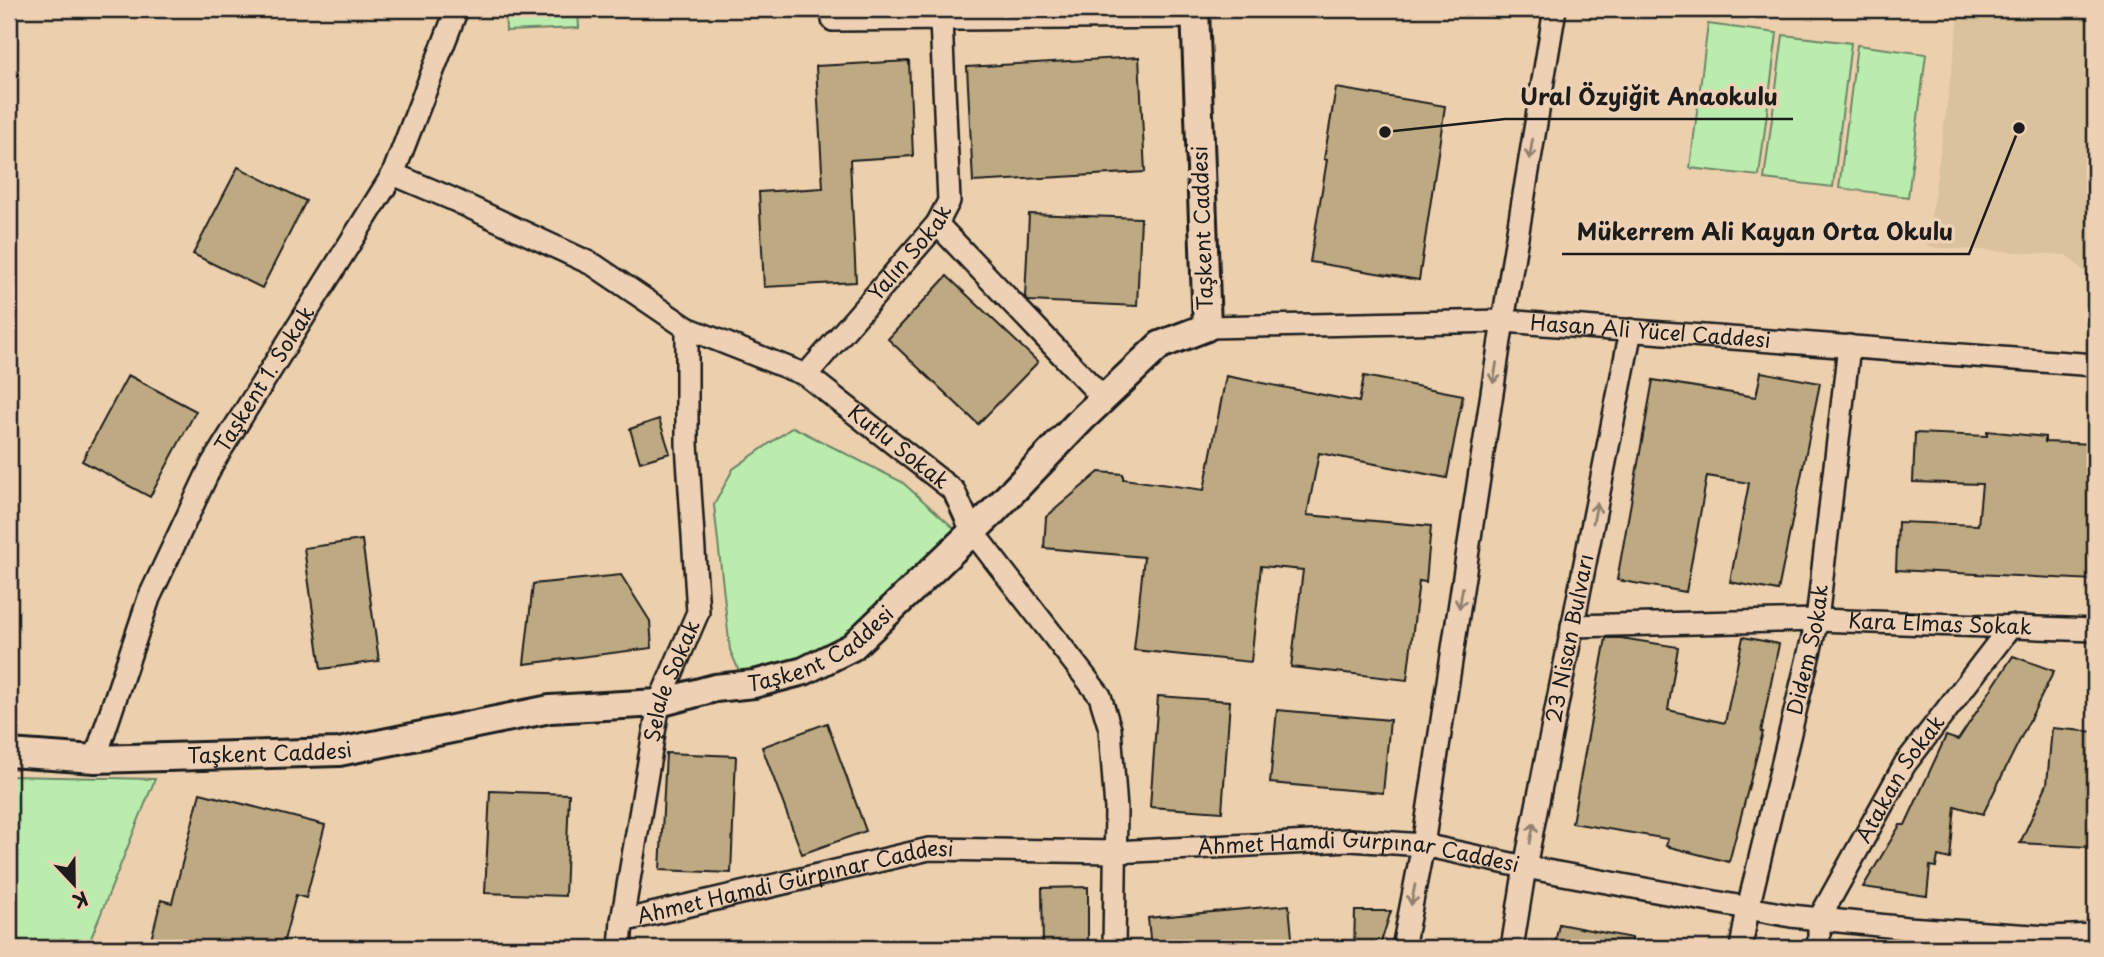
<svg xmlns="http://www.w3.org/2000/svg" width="2104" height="957" viewBox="0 0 2104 957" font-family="'Playpen Sans',sans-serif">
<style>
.built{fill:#dac29d}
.green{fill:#baedad;stroke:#6b8464;stroke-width:2}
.building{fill:#beaa82;stroke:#1c1c1c;stroke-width:2}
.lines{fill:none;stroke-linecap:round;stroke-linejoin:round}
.minor-casing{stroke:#1c1c1c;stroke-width:26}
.tertiary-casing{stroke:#1c1c1c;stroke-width:32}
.minor{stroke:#eed1b4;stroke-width:21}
.tertiary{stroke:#eed1b4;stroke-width:26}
.oneway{stroke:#908070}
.labels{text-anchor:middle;stroke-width:7;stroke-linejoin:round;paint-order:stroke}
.street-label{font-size:21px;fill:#1c1c1c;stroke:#eed1b4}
.leader{fill:none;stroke:#1c1c1c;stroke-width:2.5}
.callout-dot{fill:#1c1c1c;stroke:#eed1b4;stroke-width:2.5}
.callout-label{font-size:23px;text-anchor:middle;font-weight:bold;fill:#1c1c1c;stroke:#eed1b4;stroke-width:7;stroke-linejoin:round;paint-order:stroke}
</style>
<rect width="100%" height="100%" fill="#ecd0ad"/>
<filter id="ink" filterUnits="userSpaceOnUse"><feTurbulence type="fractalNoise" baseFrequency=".0143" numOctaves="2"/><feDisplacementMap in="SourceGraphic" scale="14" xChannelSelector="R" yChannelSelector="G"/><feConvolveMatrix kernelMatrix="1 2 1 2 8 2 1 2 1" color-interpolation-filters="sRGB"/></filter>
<g filter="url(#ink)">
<!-- built -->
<polygon class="built" points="1960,9 2095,9 2095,281 2066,255 1927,247"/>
<!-- green -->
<g class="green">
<polygon points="505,9 578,9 579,28 506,31"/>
<polygon points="1708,24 1777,33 1759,176 1690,168"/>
<polygon points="1783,35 1851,43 1833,187 1764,179"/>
<polygon points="1857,45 1926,54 1908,197 1839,188"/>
<polygon points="793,427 902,482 956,530 846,641 799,666 739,671 730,650 714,505 733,469"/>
<polygon points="9,776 155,779 87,948 9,948"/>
</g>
<!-- building -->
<g class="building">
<polygon points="1139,57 1145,172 973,182 967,67"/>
<polygon points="909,61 913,156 850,160 856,282 764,287 759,192 823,188 816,66"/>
<polygon points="1336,88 1445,106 1419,280 1310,262 1327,160 1324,159"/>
<polygon points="238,167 306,201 262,288 193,254"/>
<polygon points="1029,214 1141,218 1137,306 1029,301 1025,297"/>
<polygon points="947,276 1038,362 978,424 888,339"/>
<polygon points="1761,372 1820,383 1778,591 1730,582 1749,483 1707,476 1686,592 1617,580 1653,380 1756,397"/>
<polygon points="128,375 196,411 150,497 82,461"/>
<polygon points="1226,376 1359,402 1364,376 1463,395 1447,478 1319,453 1307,515 1431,526 1426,582 1419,581 1407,680 1291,667 1303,570 1261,566 1251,662 1134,650 1144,557 1044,548 1046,517 1099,472 1123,474 1123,479 1204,490"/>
<polygon points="659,419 670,453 640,462 630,429"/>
<polygon points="1987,431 2045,437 2045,442 2095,444 2095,580 1896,570 1898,522 1978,525 1982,484 1913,482 1915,433 1987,436"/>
<polygon points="362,540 379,661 321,669 304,548"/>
<polygon points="621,575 650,621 652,648 524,664 533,584"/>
<polygon points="1743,637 1779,644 1761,732 1763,732 1729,862 1666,846 1668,839 1572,823 1606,638 1621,638 1678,647 1668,710 1725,723"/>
<polygon points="2013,656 2054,671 1983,814 1955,806 1950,859 1938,856 1936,867 1930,866 1927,896 1863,887 1900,825 1905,825 1946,736 1958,740"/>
<polygon points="1158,696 1230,701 1222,812 1150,807"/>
<polygon points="1277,710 1390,720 1383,793 1270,783"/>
<polygon points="827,723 866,831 802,854 762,747"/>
<polygon points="2052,728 2095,732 2095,832 2089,847 2020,843 2047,784"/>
<polygon points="666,753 736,756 731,873 660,870"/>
<polygon points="490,791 569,794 565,896 485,893"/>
<polygon points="200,793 325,825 306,898 296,895 282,948 149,948 161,900 172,903"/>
<polygon points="1088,887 1088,948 1043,948 1042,888"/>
<polygon points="1289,905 1293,948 1151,948 1148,918"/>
<polygon points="1355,911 1391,911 1379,948 1354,948"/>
<polygon points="1559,924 1632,938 1631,948 1554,948"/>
</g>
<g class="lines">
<!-- minor casing -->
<g class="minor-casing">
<g id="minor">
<polyline points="832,9 833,20 1195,17"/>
<path id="s1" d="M393,174L450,198L594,265L687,328L806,375L954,491L972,531L1100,696L1110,729L1116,809L1114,948"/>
<polyline points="937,224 1104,399"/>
<path id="s2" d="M1207,327L1503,321L2095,365"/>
<path id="s3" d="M806,375L937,224L949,201L941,20"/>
<path id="s4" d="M1572,626L1817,620L2095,630"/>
<path id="s5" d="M95,759L149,598L212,464L393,174L457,9"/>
<path id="s6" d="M622,921L929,849L1115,852L1350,840L1423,845L1525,867L1791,916L1907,928L2049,937L2095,935"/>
<path id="s7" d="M620,948L622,921L659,703L698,612L687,444V328"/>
<polyline points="1403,948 1423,845 1503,321 1555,9"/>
<path id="s8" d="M1512,948L1525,867L1631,330"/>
<path id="s9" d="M1741,948L1748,908L1817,620L1849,346"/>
<path id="s10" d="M1819,948V919L1905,764L2011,626"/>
</g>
</g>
<!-- tertiary casing -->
<g class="tertiary-casing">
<g id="tertiary">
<path id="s11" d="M9,753L95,759L339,752L550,709L659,703L715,688L754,684L804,671L852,647L991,514L1083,418L1160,345L1207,327L1195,9"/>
</g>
</g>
<!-- minor -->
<use href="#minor" class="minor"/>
<!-- tertiary -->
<use href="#tertiary" class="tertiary"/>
</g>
<!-- one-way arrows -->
<defs><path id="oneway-shaft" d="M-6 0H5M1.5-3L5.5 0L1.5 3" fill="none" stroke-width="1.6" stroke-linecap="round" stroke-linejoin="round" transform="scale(1.75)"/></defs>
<g class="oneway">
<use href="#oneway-shaft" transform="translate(1531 149) rotate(99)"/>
<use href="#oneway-shaft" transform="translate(1495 373) rotate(99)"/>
<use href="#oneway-shaft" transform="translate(1595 513) rotate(-79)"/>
<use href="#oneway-shaft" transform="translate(1461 598) rotate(99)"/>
<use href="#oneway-shaft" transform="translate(1532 833) rotate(-79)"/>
<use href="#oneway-shaft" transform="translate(1413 895) rotate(101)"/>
</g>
</g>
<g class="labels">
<!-- street labels -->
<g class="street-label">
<text transform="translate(1203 228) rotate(-92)" y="7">Taşkent Caddesi</text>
<text dy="7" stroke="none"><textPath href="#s3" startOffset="161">Yalın Sokak</textPath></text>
<text dy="7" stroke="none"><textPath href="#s2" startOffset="444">Hasan Ali Yücel Caddesi</textPath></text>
<text dy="7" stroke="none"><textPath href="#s5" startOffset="418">Taşkent 1. Sokak</textPath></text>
<text dy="7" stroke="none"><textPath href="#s1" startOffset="578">Kutlu Sokak</textPath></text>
<text dy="7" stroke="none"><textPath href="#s4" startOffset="368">Kara Elmas Sokak</textPath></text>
<text dy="7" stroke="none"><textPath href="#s8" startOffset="315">23 Nisan Bulvarı</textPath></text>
<text dy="7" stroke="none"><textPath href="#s11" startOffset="828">Taşkent Caddesi</textPath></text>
<text dy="7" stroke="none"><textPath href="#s9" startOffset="306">Didem Sokak</textPath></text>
<text dy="7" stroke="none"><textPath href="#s7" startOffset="273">Şelale Sokak</textPath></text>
<text dy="7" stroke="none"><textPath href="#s11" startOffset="261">Taşkent Caddesi</textPath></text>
<text dy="7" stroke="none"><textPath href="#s10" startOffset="191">Atakan Sokak</textPath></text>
<text dy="7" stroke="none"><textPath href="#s6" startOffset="746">Ahmet Hamdi Gürpınar Caddesi</textPath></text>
<text dy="7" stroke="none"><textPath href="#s6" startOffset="178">Ahmet Hamdi Gürpınar Caddesi</textPath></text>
</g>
</g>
<!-- callouts -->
<path class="leader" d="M1385 132L1505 119H1793M2019 128L1969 254H1562"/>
<g class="callout-dot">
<circle cx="1385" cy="132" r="7"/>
<circle cx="2019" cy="128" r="7"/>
</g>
<g class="callout-label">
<text x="1649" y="105">Ural Özyiğit Anaokulu</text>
<text x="1765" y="240">Mükerrem Ali Kayan Orta Okulu</text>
</g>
<!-- margin -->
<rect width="2104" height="957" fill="none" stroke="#eed1b4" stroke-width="35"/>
<rect x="18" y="18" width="2069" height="922" fill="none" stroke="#1c1c1c" stroke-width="2.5" filter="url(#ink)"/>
<!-- north arrow -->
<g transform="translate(74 884) rotate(158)" stroke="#eed1b4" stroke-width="5" paint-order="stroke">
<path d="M0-5L12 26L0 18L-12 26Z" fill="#1c1c1c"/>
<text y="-10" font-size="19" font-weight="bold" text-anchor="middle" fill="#1c1c1c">K</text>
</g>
</svg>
